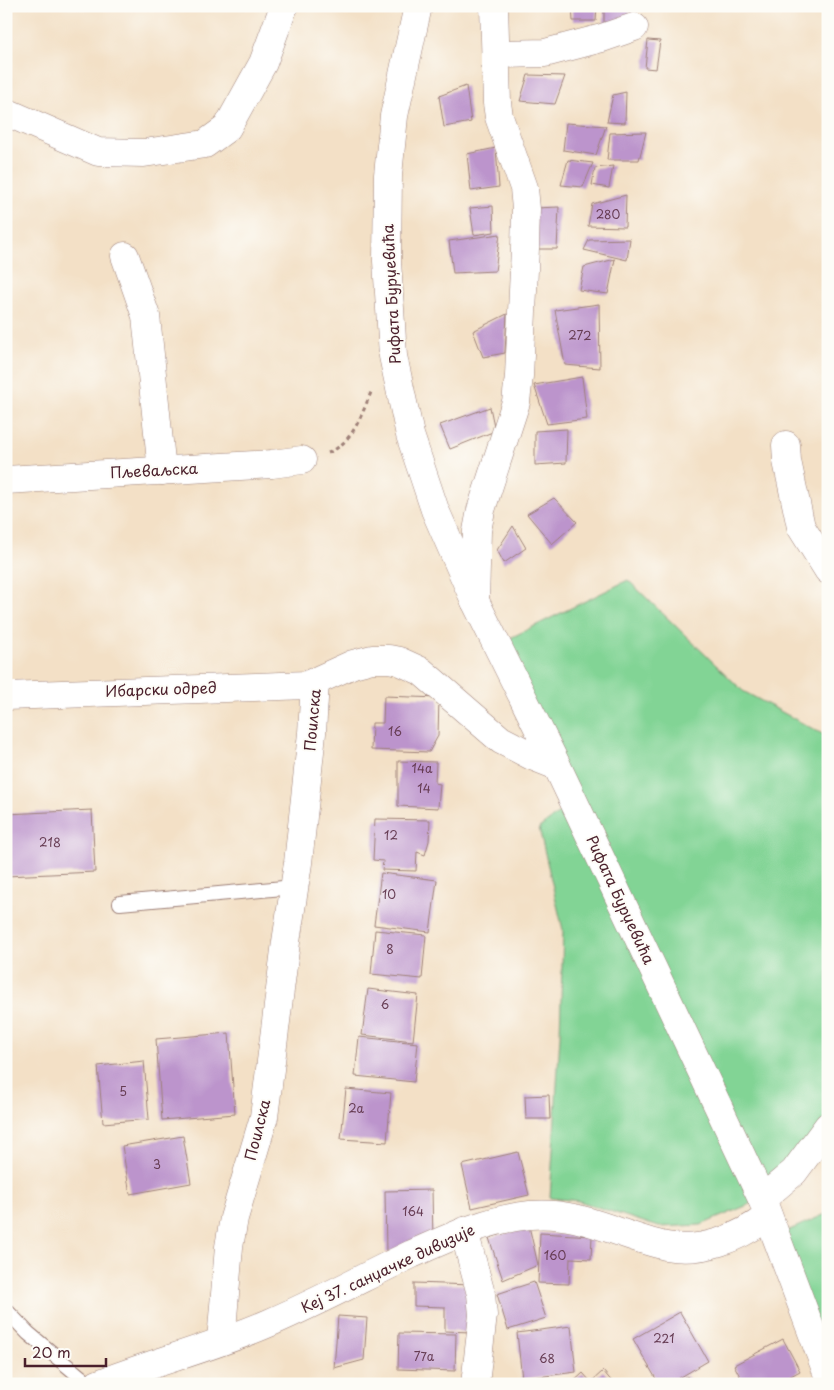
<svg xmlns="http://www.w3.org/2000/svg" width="834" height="1390" viewBox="0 0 834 1390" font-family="'Playpen Sans',sans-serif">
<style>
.green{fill:#82d495;stroke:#667a60}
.building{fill:#bc94cc}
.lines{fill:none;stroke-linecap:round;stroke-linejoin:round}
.service-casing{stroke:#9e8078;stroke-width:16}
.minor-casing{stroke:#9e8078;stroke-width:29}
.primary-casing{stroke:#9e8078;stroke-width:29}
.path{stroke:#9e8078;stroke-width:3;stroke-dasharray:4 4;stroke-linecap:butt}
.service{stroke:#fff;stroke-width:14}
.minor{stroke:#fff;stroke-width:28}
.primary{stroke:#fff;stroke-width:28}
.labels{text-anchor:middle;stroke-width:4;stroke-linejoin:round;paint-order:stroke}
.number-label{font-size:12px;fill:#663c53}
.street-label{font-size:15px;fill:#4a1f2b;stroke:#fdfcf7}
</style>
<rect width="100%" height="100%" fill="#fdfcf7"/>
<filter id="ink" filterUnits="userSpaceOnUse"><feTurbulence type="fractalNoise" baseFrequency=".02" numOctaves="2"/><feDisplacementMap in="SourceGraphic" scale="10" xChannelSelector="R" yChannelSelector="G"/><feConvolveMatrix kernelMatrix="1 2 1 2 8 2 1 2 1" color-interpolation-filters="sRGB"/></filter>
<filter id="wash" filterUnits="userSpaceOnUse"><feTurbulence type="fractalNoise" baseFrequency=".0096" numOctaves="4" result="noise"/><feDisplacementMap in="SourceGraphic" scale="20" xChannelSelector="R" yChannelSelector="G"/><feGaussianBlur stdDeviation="1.12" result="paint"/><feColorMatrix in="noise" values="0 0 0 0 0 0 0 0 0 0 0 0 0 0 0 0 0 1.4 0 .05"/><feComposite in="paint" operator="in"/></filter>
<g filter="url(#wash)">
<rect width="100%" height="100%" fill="#f3e0c6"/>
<!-- green -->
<g class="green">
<polygon points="628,580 743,691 828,737 828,1126 762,1199 701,1225 659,1227 579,1201 550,1198 560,1036 563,930 539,828 574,802 496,645"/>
<polygon points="828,1213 828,1375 776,1236"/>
</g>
<g id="blocks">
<!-- building -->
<g class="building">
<polygon points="572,6 597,6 596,21 573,21"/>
<polygon points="604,6 632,6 626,26 604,25"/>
<polygon points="648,40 660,41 656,69 645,68"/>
<polygon points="528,75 565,76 555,104 520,101"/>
<polygon points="466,86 471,122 444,127 439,96"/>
<polygon points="626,92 625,123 607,122 613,95"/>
<polygon points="566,123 606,126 596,155 563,150"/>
<polygon points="646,132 639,160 607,160 610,133"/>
<polygon points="496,148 499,187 471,191 467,154"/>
<polygon points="568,160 593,163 583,187 561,185"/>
<polygon points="613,166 609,188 592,185 595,168"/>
<polygon points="626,195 625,227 588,226 592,204"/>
<polygon points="493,206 494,232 474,235 470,208"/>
<polygon points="559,207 557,249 531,249 535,208"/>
<polygon points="500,234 495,271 453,273 449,241"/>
<polygon points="630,239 627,260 584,250 589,240"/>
<polygon points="615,259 608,294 579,290 584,267"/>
<polygon points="599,304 600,368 565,365 555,310"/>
<polygon points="507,314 505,353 483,357 473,331"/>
<polygon points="582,377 587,419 547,424 534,385"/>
<polygon points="490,407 495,431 450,449 440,425"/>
<polygon points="567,429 566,463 535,465 535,431"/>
<polygon points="554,498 577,522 552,544 527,514"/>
<polygon points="513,526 526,548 504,563 497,550"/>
<polygon points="384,696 439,698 438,736 429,752 371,750 372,723 383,723"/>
<polygon points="398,761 436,762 435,783 440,784 438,808 398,806"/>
<polygon points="92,810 95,872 6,876 6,814"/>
<polygon points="375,819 430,820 429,841 425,855 417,852 416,871 382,870 383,861 373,860"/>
<polygon points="381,873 437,880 430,932 374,925"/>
<polygon points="375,930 426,935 422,979 371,974"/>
<polygon points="368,989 418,995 413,1041 362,1035"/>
<polygon points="229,1033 235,1114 162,1120 156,1039"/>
<polygon points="359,1037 418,1043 414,1082 355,1076"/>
<polygon points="144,1061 149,1119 103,1123 98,1066"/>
<polygon points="346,1089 391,1093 387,1142 341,1139"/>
<polygon points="549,1095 550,1119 526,1119 525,1096"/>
<polygon points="183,1136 191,1183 130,1194 122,1146"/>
<polygon points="518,1152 529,1195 472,1208 462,1165"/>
<polygon points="432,1190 433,1241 386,1253 385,1191"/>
<polygon points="529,1226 538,1265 503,1280 489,1238"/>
<polygon points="540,1233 592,1236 591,1259 570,1258 569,1284 538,1283"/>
<polygon points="534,1282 546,1318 508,1330 497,1294"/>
<polygon points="414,1283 472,1285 471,1332 445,1331 445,1307 414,1306"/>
<polygon points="680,1312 708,1361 669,1384 659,1384 633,1339"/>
<polygon points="338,1316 367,1318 364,1360 334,1368"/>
<polygon points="571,1326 576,1372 522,1379 517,1333"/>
<polygon points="399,1333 456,1334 455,1371 398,1369"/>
<polygon points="783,1339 800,1371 776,1384 744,1384 734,1365"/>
<polygon points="603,1371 614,1384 571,1384 583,1373 591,1382"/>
<polygon points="687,1376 692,1384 676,1384"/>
<polygon points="398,1381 429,1382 429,1384 398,1384"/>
</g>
</g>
</g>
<g filter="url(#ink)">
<use href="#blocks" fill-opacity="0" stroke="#9e8078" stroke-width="1"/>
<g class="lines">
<!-- service casing -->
<g class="service-casing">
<g id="service">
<polyline points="120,903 294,887"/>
<polyline points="6,1310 28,1333 89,1384"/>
</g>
</g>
<!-- minor casing -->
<g class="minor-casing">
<g id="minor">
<polyline points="497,54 545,53 602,38 634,27"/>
<polyline points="6,112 98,152 144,153 205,144 227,128 263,63 284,6"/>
<polyline points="125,256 146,316 162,471"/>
<polyline points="786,445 787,461 801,527 828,570"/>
<polyline points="6,480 272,464 302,460"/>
<polyline points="475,601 477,531 481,510 516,402 519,376 525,248 526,209 524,188 499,117 497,103 494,6"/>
<polyline points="6,696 307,685 353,664 372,659 389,659 399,661 421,671 501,740 532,756 557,766"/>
<polyline points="762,1199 794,1172 828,1126"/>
<polyline points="464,1231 481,1294 483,1315 475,1384"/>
<polyline points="221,1341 229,1247 234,1218 264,1117 286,942 298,863 312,733 315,682"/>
<path d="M98,1384C154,1362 214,1347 269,1323C318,1302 364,1277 412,1254C450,1237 488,1219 530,1215C580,1210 619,1236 666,1246C702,1253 740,1238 768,1216"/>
</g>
</g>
<!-- primary casing -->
<g class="primary-casing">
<polyline id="primary" points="418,6 394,116 388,175 387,261 393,356 410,435 435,510 475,601 557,766 762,1199 828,1375"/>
</g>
<!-- path -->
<path class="path" d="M328,453C354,442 362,413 372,390"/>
<!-- service -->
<use href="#service" class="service"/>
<!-- minor -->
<use href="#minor" class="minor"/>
<!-- primary -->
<use href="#primary" class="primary"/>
</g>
</g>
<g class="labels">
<!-- number labels -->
<g class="number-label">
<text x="608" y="219">280</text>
<text x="580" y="340">272</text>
<text x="395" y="736">16</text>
<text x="422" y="773">14a</text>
<text x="424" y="793">14</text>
<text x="391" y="840">12</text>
<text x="50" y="847">218</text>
<text x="389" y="899">10</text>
<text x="390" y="954">8</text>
<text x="385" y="1009">6</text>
<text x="123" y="1096">5</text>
<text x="356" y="1113">2a</text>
<text x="157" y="1169">3</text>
<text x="413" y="1216">164</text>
<text x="555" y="1260">160</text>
<text x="664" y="1343">221</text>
<text x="424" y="1361">77a</text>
<text x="547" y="1363">68</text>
</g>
<!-- street labels -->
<g class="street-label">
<text transform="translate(392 294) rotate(-93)" y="5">Рифата Бурџевића</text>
<text transform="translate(154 471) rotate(-3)" y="5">Пљеваљска</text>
<text transform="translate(161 690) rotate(-2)" y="5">Ибарски одред</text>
<text transform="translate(313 720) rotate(-85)" y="5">Поилска</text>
<text transform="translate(620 900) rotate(65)" y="5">Рифата Бурџевића</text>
<text transform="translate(258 1130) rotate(-76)" y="5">Поилска</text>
<text transform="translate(388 1269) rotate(-25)" y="5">Кеј 37. санџачке дивизије</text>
</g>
</g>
<!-- margin -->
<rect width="834" height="1390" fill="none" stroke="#fdfcf7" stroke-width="25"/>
<!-- scale -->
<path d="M25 1358v8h81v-8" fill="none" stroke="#4a1f2b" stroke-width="2.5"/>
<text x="32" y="1358" font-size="15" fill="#4a1f2b" stroke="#fdfcf7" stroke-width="4" paint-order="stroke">20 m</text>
</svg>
